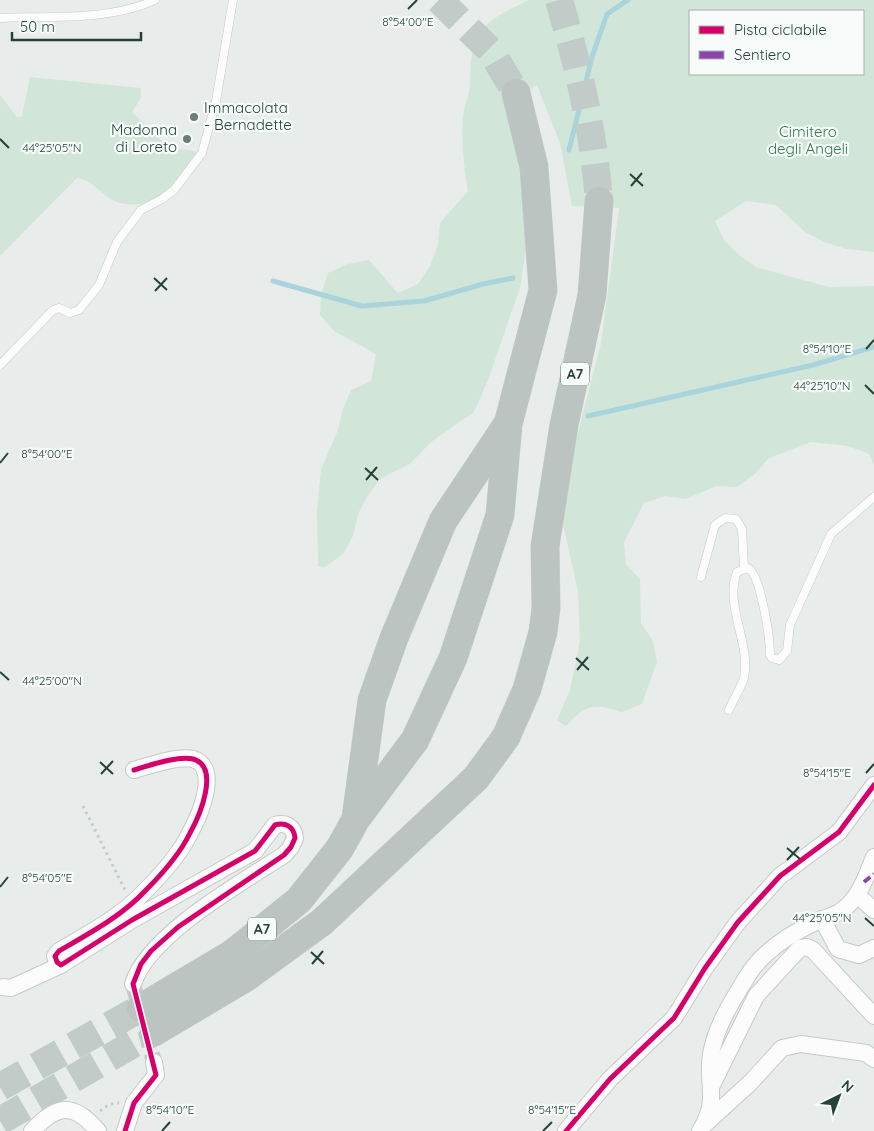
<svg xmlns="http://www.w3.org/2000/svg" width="874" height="1131" viewBox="0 0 874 1131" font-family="Quicksand,sans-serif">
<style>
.green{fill:#d1e6d8;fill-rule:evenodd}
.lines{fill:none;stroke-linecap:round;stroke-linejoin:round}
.stream{stroke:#a9d4db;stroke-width:5}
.street-tunnel{stroke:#c1cbc8;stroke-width:16;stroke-dasharray:16 8;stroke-linecap:butt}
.highway-tunnel{stroke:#c1cbc8;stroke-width:28;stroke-dasharray:28 14;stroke-linecap:butt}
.lane-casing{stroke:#c5cac8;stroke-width:9}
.street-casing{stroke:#c5cac8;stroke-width:18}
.highway-casing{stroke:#c3ccc9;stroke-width:29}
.path{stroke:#c3ccca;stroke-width:3;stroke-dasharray:2.5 4;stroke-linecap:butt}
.lane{stroke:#fcfcfc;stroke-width:8}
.street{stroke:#fcfcfc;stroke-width:16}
.highway{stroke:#bcc4c2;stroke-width:28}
.quiet{stroke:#8e44ad;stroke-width:4;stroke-dasharray:8 4;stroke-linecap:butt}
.cycleway-casing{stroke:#f7fbf9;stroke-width:8}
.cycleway{stroke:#d6006c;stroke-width:5}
.ticks{fill:none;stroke:#24423a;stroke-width:2}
.poi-dot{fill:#697e78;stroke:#f7fbf9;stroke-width:2}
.labels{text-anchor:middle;stroke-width:4.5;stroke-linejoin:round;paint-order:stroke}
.shield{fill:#f7fbf9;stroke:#637a73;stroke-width:1}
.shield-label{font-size:14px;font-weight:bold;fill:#24423a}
.poi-label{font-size:15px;fill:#24423a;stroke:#f7fbf9;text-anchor:start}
.park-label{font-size:15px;fill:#2d7a4b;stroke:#f7fbf9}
.ticks-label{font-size:12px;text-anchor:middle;fill:#24423a;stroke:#f7fbf9;stroke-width:4.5;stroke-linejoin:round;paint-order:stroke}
</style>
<rect width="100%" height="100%" fill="#e8edeb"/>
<!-- green -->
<g class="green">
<path d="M529,0H874V252L847,249L824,242L805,232L776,205L746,201L715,221L724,240L739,255L756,267L829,287L874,286V465L869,454L848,446L811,442L769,458L755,474L737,487L716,486L686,499L665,496L644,503L624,542L626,564L640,579L641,623L653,641L657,662L642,704L622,712C593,703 586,704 566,726L557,720L570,690L580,641L578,592L559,506L601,343L619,208L572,206L560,143L537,85L507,103L525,166L528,236L520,288L488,380L474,412L431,442L410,464L381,478L368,495L358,514L353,536L343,554L325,567L318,566L317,511L321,469L338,430L343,409L351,390L371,381L376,354L334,331L320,315L321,294L328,273L348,264L369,260L398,293L418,284L430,266L438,245L440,223L468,191C464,170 460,130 464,110C465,104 468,98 469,92C472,69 467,49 483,29C494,15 513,8 529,0ZM690,11H863V74H690Z"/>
<path d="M30,77L141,88V98L132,112L168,147L199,152C189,165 179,181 168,192C154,205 124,209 109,198C98,190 91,180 77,178L0,256V95L17,117L22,116Z"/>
</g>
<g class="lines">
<!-- stream -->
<g class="stream">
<polyline points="569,150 592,57 607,14 628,0"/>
<polyline points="273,281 362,306 424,301 483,284 513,278"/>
<polyline points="588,416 813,365 874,347"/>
</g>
<!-- street-tunnel -->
<polyline class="street-tunnel" points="133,984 154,1062"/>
<!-- highway-tunnel -->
<g class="highway-tunnel">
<polyline points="439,0 491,51 516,93"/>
<path d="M559,0C579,69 593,128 599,201"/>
<polyline points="0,1087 141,1008"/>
<polyline points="0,1121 154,1032"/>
</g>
<!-- lane casing -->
<g class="lane-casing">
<g id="lane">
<path d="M0,18C49,16 110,21 155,0"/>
<polyline points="0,365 53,310 59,308 70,313 79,310 99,285 117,242 141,210 162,199 174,190 202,153 216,101 233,0"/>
<polyline points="701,577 715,525 725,518 736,519 742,529 744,568"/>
<path d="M729,710C733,700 741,688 744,678C751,643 724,605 737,572L748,568C761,575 770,639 770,655L772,658L779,660L787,651L790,625L831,534L874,497"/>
</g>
</g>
<!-- street casing -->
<g class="street-casing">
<g id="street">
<polyline points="857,895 874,910"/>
<polyline points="822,919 838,949 859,955 874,948"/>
<path d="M133,984C148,935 241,883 284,855L291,847L295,838C294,826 285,822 275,825L255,851L132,920L61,965L57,962L55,956L59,951C90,933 122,916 146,890C162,874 180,854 190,833C199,817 221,767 193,759C179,755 148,766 134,770"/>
<polyline points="3,987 11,988 61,965"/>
<polyline points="712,1085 756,996 800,948 807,947 813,950 874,1016"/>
<polyline points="705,1124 751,1082 782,1048 801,1044 866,1053 874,1059"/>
<path d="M32,1131C56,1105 73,1101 98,1131"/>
<polyline points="125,1131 134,1103 156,1075 154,1062"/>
<polyline points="566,1131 610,1079 674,1018 705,968 738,922 780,876 839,832 874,785"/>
<path d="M700,1131C720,1099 706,1085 711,1054C716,1025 735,996 750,972C766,949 792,933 816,922C824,918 834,916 841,911C859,899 866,877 874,857"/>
</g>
</g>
<!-- highway casing -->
<g class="highway-casing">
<g id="highway">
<polyline points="356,818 372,700 394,638 443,521 507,425"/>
<polyline points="141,1008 232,954 299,900 340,848 356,819 415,740 453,658 500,515 508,424 543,290 534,167 516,93"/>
<polyline points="154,1032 245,978 322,922 476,778 506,737 527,689 543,632 546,608 545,546 564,425 592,295 599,201"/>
</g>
</g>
<!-- path -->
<g class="path">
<polyline points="83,806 125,890"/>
<polyline points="100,1111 110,1104 119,1103"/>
</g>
<!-- lane -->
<use href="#lane" class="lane"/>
<!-- street -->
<use href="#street" class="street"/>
<!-- highway -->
<use href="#highway" class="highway"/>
<!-- quiet -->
<polyline class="quiet" points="864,882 874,874"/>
<!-- cycleway casing -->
<g class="cycleway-casing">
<g id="cycleway">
<path d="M125,1131L134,1103L156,1075L133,984L141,964L151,951L178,927L284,855L291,847L295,838C294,826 285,822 275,825L255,851L132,920L61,965L57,962L55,956L59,951C90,933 122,916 146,890C162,874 180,854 190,833C199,817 221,767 193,759C179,755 148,766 134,770"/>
<polyline points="566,1131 610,1079 674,1018 705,968 738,922 780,876 839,832 874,785"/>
</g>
</g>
<!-- cycleway -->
<use href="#cycleway" class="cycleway"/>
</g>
<!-- ticks -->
<path class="ticks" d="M408,9L417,0M0,139L9,148M630,174L643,186M631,186L642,173M154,278L167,290M155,291L167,278M866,349L874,340M865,385L874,394M0,463L8,453M365,468L378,480M366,480L377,467M576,658L589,670M577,670L588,657M0,672L9,680M100,762L113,774M866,773L874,764M101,774L113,761M787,848L800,859M787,860L799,847M0,887L8,877M865,918L874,926M311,952L324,964M312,964L323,951M162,1131L170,1122M543,1131L552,1122"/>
<!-- markers -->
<g class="poi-dot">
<circle cx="194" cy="117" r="5"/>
<circle cx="187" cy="139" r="5"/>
</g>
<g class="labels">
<!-- shield labels -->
<g class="shield">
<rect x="561" y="362.5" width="28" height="23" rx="4"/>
<rect x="248" y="917.5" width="28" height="23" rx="4"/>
</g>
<g class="shield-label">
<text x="575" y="379">A7</text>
<text x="262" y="934">A7</text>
</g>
<!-- poi labels -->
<g class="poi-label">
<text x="204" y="113">Immacolata<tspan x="204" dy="17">- Bernadette</tspan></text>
<text x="177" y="135" text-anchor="end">Madonna<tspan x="177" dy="17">di Loreto</tspan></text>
</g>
<!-- park labels -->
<g class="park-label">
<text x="808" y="137">Cimitero<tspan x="808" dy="17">degli Angeli</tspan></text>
</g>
</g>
<g class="ticks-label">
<text x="408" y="26">8°54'00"E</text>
<text x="52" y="152">44°25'05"N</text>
<text x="827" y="353">8°54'10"E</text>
<text x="822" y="390">44°25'10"N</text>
<text x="47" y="458">8°54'00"E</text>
<text x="52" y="685">44°25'00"N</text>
<text x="827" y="777">8°54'15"E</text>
<text x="47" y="882">8°54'05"E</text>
<text x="822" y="922">44°25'05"N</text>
<text x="170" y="1114">8°54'10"E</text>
<text x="552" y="1114">8°54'15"E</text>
</g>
<!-- legend -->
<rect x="689" y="10" width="175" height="65" fill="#f7fbf9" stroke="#a3b1ad"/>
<rect x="699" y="26" width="25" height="8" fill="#d6006c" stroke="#a3b1ad"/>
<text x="734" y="35" font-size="15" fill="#24423a">Pista ciclabile</text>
<rect x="699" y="51" width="25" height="8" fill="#8e44ad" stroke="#a3b1ad"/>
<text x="734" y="60" font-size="15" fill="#24423a">Sentiero</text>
<!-- north arrow -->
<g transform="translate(839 1096) rotate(42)" stroke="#f7fbf9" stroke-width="4" paint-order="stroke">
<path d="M0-4L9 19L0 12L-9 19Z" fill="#24423a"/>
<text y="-8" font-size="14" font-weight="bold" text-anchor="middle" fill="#24423a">N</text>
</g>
<!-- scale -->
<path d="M12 32v8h129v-8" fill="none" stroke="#24423a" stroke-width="2.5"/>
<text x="20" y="32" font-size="15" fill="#24423a" stroke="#f7fbf9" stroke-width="4" paint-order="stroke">50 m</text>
</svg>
